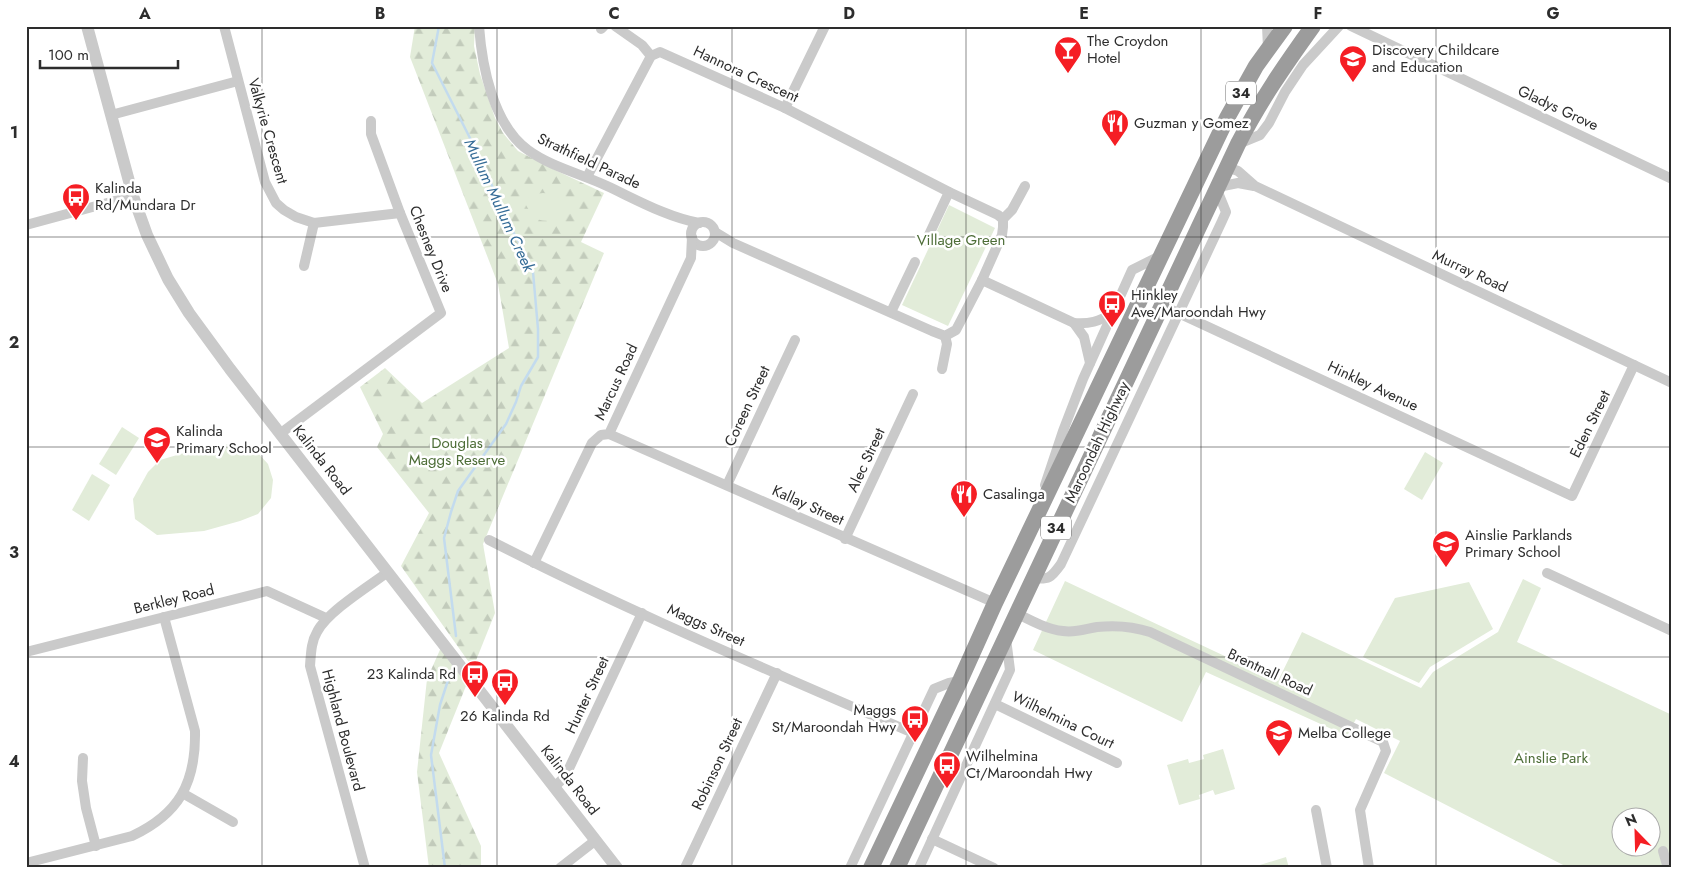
<svg xmlns="http://www.w3.org/2000/svg" width="1698" height="894" viewBox="0 0 1698 894" font-family="Jost,sans-serif">
<style>
.forest{fill:url(#forest-firs)}
.park{fill:#e2ecd9;fill-rule:evenodd}
.lines{fill:none;stroke-linecap:round;stroke-linejoin:round}
.stream{stroke:#c3dbee;stroke-width:2.5}
.minor{stroke:#cacaca;stroke-width:10}
.tertiary{stroke:#cacaca;stroke-width:12}
.trunk{stroke:#9c9c9c;stroke-width:16}
.grid{fill:none;stroke:#2d2d2d;stroke-width:1;stroke-opacity:0.55}
.labels{text-anchor:middle;stroke-width:5;stroke-linejoin:round;paint-order:stroke}
.shield{fill:#fff;stroke:#6c6c6c;stroke-width:1}
.shield-label{font-size:14px;font-weight:bold;fill:#2d2d2d}
.poi-label{font-size:15px;fill:#2d2d2d;stroke:#fff;text-anchor:start}
.street-label{font-size:15px;fill:#2d2d2d;stroke:#fff}
.park-label{font-size:15px;fill:#4d6d37;stroke:#fff}
.water-label{font-size:16px;font-style:italic;fill:#346b96;stroke:#fff}
.neatline{fill:none;stroke:#2d2d2d;stroke-width:2}
.grid-label{font-size:16px;text-anchor:middle;font-weight:bold;fill:#2d2d2d}
</style>
<defs>
<pattern id="forest-firs" width="22" height="20" patternUnits="userSpaceOnUse" patternTransform="scale(1.25)"><rect width="22" height="20" fill="#e2ecd9"/><path d="M5 1l3.5 6h-7zM16 11l3.5 6h-7z" fill="#c2cbbb"/></pattern>
</defs>
<rect width="100%" height="100%" fill="#fff"/>
<!-- forest -->
<g class="forest">
<polygon points="415,26 475,26 474,46 480,74 495,118 503,133 518,151 557,171 604,193 581,242 604,253 483,544 495,613 473,668 401,566 429,513 377,447 383,434 360,387 385,368 422,403 509,348 498,284 410,57"/>
<polygon points="443,643 470,676 439,753 481,846 481,868 429,868 417,772 427,679"/>
</g>
<!-- park -->
<g class="park">
<path d="M543,193C556,195 562,196 564,212L559,219C539,223 534,221 525,203L527,198L536,194Z"/>
<polygon points="949,205 995,228 948,326 902,305"/>
<path d="M382,398L399,401L406,409C403,417 395,422 388,423L376,405Z"/>
<polygon points="122,427 139,438 116,475 99,464"/>
<polygon points="232,444 257,452 268,464 273,480 271,498 258,514 240,521 204,531 157,535 135,519 133,499 148,472 160,460 208,446"/>
<polygon points="1425,452 1443,463 1422,500 1404,489"/>
<polygon points="92,474 110,485 89,521 72,510"/>
<path d="M1523,579L1541,588L1517,642L1672,715V868H1569L1384,773L1400,741L1356,719L1347,736L1206,672L1182,722L1033,650L1065,581L1278,681L1302,632L1421,688L1433,672L1498,632ZM1620,816H1650V846H1620Z"/>
<polygon points="1469,582 1493,629 1430,667 1419,683 1363,657 1395,598"/>
<polygon points="1223,749 1235,789 1215,795 1213,790 1199,795 1200,799 1179,805 1167,765 1188,759 1189,763 1204,759 1203,755"/>
<polygon points="1286,857 1289,868 1250,868"/>
</g>
<g class="lines">
<!-- stream -->
<g class="stream">
<polyline points="439,26 432,63 474,146 512,230 524,251 533,272 538,329 538,357 521,386 516,402 506,424 458,491 451,512 444,538 456,636"/>
<polyline points="445,868 431,755 440,705 451,671"/>
</g>
<!-- minor -->
<g class="minor">
<polyline points="224,26 265,182 276,203 284,210 296,217 314,223 400,213"/>
<path d="M479,26C482,66 493,125 528,150C551,167 582,174 607,186C637,200 667,217 699,223"/>
<polyline points="615,26 642,45 651,56"/>
<polyline points="1267,26 1268,48"/>
<polyline points="1351,26 1672,179"/>
<polyline points="601,29 604,26"/>
<polyline points="785,108 825,26"/>
<polyline points="111,115 238,81"/>
<polyline points="1238,144 1260,135 1269,123 1285,92 1303,65 1339,26"/>
<polyline points="1227,167 1238,171 1255,186 1672,383"/>
<polyline points="587,177 651,56 660,52 785,108 949,192 998,215 1003,219 1003,227 1002,235 982,280"/>
<polyline points="1218,187 1238,183 1254,186"/>
<polyline points="1003,219 1012,210 1025,186"/>
<circle cx="703" cy="234" r="12"/>
<polyline points="26,225 133,196"/>
<path d="M715,232L733,243L932,331L945,336L956,330L982,280L1074,323C1089,324 1099,322 1112,313"/>
<polyline points="926,241 949,192"/>
<polyline points="304,266 314,223"/>
<polyline points="1161,305 1572,496 1634,365"/>
<polyline points="891,312 915,262"/>
<polyline points="1074,323 1084,337 1090,363"/>
<polyline points="942,369 947,344 945,336"/>
<polyline points="281,433 441,313 400,213 371,134 371,121"/>
<polyline points="609,434 995,603"/>
<polyline points="727,485 795,340"/>
<polyline points="1045,485 1063,431 1083,379 1132,270 1160,256"/>
<polyline points="845,539 913,394"/>
<path d="M489,540C627,611 771,671 913,733"/>
<polyline points="534,563 592,443 601,435 609,434 691,258 692,237"/>
<polyline points="1547,573 1672,631"/>
<path d="M1032,578C1049,580 1051,578 1061,564L1222,221L1226,212L1217,190"/>
<path d="M1016,613C1030,620 1046,629 1063,631C1075,633 1085,629 1097,627C1116,625 1132,626 1150,632L1383,742L1386,751L1360,810L1369,868"/>
<polyline points="26,652 267,591 326,618"/>
<polyline points="995,704 1117,763"/>
<polyline points="83,758 82,781 86,808 96,846"/>
<polyline points="555,786 565,777 642,613"/>
<polyline points="184,794 233,822"/>
<polyline points="1316,810 1327,868"/>
<polyline points="932,839 994,868"/>
<polyline points="1663,851 1668,868"/>
<path d="M26,863L132,836C179,814 196,783 195,731L164,617"/>
<path d="M365,868L310,666C311,654 311,642 317,632C327,612 369,586 388,572"/>
<polyline points="560,868 596,840"/>
<polyline points="685,868 777,673"/>
<polyline points="850,868 934,689 949,683 960,681"/>
<polyline points="919,868 1010,670 1006,639"/>
</g>
<!-- tertiary -->
<polyline class="tertiary" points="87,26 133,196 147,235 168,279 189,313 230,369 617,868"/>
<!-- trunk -->
<g class="trunk">
<polyline points="871,868 960,681 995,603 1227,118 1256,66 1285,26"/>
<path d="M897,868L1238,144C1260,101 1285,65 1313,26"/>
</g>
</g>
<!-- grid -->
<path class="grid" d="M262,26V868M497,26V868M732,26V868M966,26V868M1201,26V868M1436,26V868M26,237H1672M26,447H1672M26,657H1672"/>
<!-- icons -->
<defs>
<g id="bar-pin" transform="scale(1.4375)"><path d="M0 17L-7.5 6A9.5 9.5 0 1 1 7.5 6Z" fill="#f51e24" stroke="#fff"/><path d="M-6-5H6L.8 .8V4.5H3.5V6h-7V4.5H-.8V.8Z" fill="#fff"/></g>
<g id="school-pin" transform="scale(1.4375)"><path d="M0 17L-7.5 6A9.5 9.5 0 1 1 7.5 6Z" fill="#f51e24" stroke="#fff"/><path d="M0-5L7-2L0 1L-7-2ZM-4 1L0 2.5L4 1V4Q0 6-4 4Z" fill="#fff"/></g>
<g id="restaurant-pin" transform="scale(1.4375)"><path d="M0 17L-7.5 6A9.5 9.5 0 1 1 7.5 6Z" fill="#f51e24" stroke="#fff"/><path d="M-5-6h1v4h1v-4h1v4h1v-4h1v5L-1.5 .5V6h-2V.5L-5-1ZM5-6V6H3V1.5H1.5Q1.5-4 5-6Z" fill="#fff"/></g>
<g id="bus-pin" transform="scale(1.4375)"><path d="M0 17L-7.5 6A9.5 9.5 0 1 1 7.5 6Z" fill="#f51e24" stroke="#fff"/><path d="M-5-6H5V4H4V6H2V4H-2V6H-4V4H-5ZM-3.5-4V0h7V-4ZM-3.5 1.2v1.5H-2V1.2ZM2 1.2v1.5H3.5V1.2Z" fill="#fff"/></g>
</defs>
<g fill-rule="evenodd">
<use href="#bar-pin" x="1068" y="50"/>
<use href="#school-pin" x="1353" y="59"/>
<use href="#restaurant-pin" x="1115" y="123"/>
<use href="#bus-pin" x="76" y="197"/>
<use href="#bus-pin" x="1112" y="304"/>
<use href="#school-pin" x="157" y="440"/>
<use href="#restaurant-pin" x="964" y="494"/>
<use href="#school-pin" x="1446" y="544"/>
<use href="#bus-pin" x="475" y="674"/>
<use href="#bus-pin" x="505" y="682"/>
<use href="#bus-pin" x="915" y="719"/>
<use href="#school-pin" x="1279" y="733"/>
<use href="#bus-pin" x="947" y="765"/>
</g>
<g class="labels">
<!-- shield labels -->
<g class="shield">
<rect x="1226" y="81.5" width="30" height="23" rx="4"/>
<rect x="1041" y="516.5" width="30" height="23" rx="4"/>
</g>
<g class="shield-label">
<text x="1241" y="98">34</text>
<text x="1056" y="533">34</text>
</g>
<!-- poi labels -->
<g class="poi-label">
<text x="1087" y="46">The Croydon<tspan x="1087" dy="17">Hotel</tspan></text>
<text x="1372" y="55">Discovery Childcare<tspan x="1372" dy="17">and Education</tspan></text>
<text x="1134" y="128">Guzman y Gomez</text>
<text x="95" y="193">Kalinda<tspan x="95" dy="17">Rd/Mundara Dr</tspan></text>
<text x="1131" y="300">Hinkley<tspan x="1131" dy="17">Ave/Maroondah Hwy</tspan></text>
<text x="176" y="436">Kalinda<tspan x="176" dy="17">Primary School</tspan></text>
<text x="983" y="499">Casalinga</text>
<text x="1465" y="540">Ainslie Parklands<tspan x="1465" dy="17">Primary School</tspan></text>
<text x="456" y="679" text-anchor="end">23 Kalinda Rd</text>
<text x="896" y="715" text-anchor="end">Maggs<tspan x="896" dy="17">St/Maroondah Hwy</tspan></text>
<text x="505" y="721" text-anchor="middle">26 Kalinda Rd</text>
<text x="1298" y="738">Melba College</text>
<text x="966" y="761">Wilhelmina<tspan x="966" dy="17">Ct/Maroondah Hwy</tspan></text>
</g>
<!-- street labels -->
<g class="street-label">
<text transform="translate(746 74) rotate(25)" y="5">Hannora Crescent</text>
<text transform="translate(1558 108) rotate(25)" y="5">Gladys Grove</text>
<text transform="translate(268 131) rotate(74)" y="5">Valkyrie Crescent</text>
<text transform="translate(589 161) rotate(25)" y="5">Strathfield Parade</text>
<text transform="translate(431 249) rotate(68)" y="5">Chesney Drive</text>
<text transform="translate(1470 271) rotate(25)" y="5">Murray Road</text>
<text transform="translate(616 382) rotate(-65)" y="5">Marcus Road</text>
<text transform="translate(1373 386) rotate(25)" y="5">Hinkley Avenue</text>
<text transform="translate(747 406) rotate(-65)" y="5">Coreen Street</text>
<text transform="translate(1590 424) rotate(-64)" y="5">Eden Street</text>
<text transform="translate(1097 442) rotate(-65)" y="5">Maroondah Highway</text>
<text transform="translate(322 460) rotate(52)" y="5">Kalinda Road</text>
<text transform="translate(866 460) rotate(-65)" y="5">Alec Street</text>
<text transform="translate(808 505) rotate(24)" y="5">Kallay Street</text>
<text transform="translate(174 599) rotate(-14)" y="5">Berkley Road</text>
<text transform="translate(706 625) rotate(24)" y="5">Maggs Street</text>
<text transform="translate(1270 672) rotate(25)" y="5">Brentnall Road</text>
<text transform="translate(587 695) rotate(-65)" y="5">Hunter Street</text>
<text transform="translate(1063 720) rotate(26)" y="5">Wilhelmina Court</text>
<text transform="translate(343 730) rotate(75)" y="5">Highland Boulevard</text>
<text transform="translate(717 764) rotate(-65)" y="5">Robinson Street</text>
<text transform="translate(570 780) rotate(52)" y="5">Kalinda Road</text>
</g>
<!-- park labels -->
<g class="park-label">
<text x="961" y="245">Village Green</text>
<text x="457" y="448">Douglas<tspan x="457" dy="17">Maggs Reserve</tspan></text>
<text x="1551" y="763">Ainslie Park</text>
</g>
<!-- water labels -->
<g class="water-label">
<text transform="translate(500 205) rotate(65)" y="6">Mullum Mullum Creek</text>
</g>
</g>
<!-- border -->
<rect width="1698" height="894" fill="none" stroke="#ffffff" stroke-width="55"/>
<!-- north arrow -->
<g transform="translate(1636 832) rotate(337)"><circle r="24" fill="#ffffff" stroke="#ababab"/>
<path d="M0-4L9 19L0 12L-9 19Z" fill="#f51e24"/>
<text y="-8" font-size="14" font-weight="bold" text-anchor="middle" fill="#2d2d2d">N</text>
</g>
<!-- scale -->
<path d="M40 60v8h138v-8" fill="none" stroke="#2d2d2d" stroke-width="2.5"/>
<text x="48" y="60" font-size="15" fill="#2d2d2d" stroke="#ffffff" stroke-width="4" paint-order="stroke">100 m</text>
<rect x="28" y="28" width="1642" height="838" class="neatline"/>
<g class="grid-label">
<text x="145" y="19">A</text>
<text x="380" y="19">B</text>
<text x="614" y="19">C</text>
<text x="849" y="19">D</text>
<text x="1084" y="19">E</text>
<text x="1318" y="19">F</text>
<text x="1553" y="19">G</text>
<text x="14" y="138">1</text>
<text x="14" y="348">2</text>
<text x="14" y="558">3</text>
<text x="14" y="767">4</text>
</g>
</svg>
